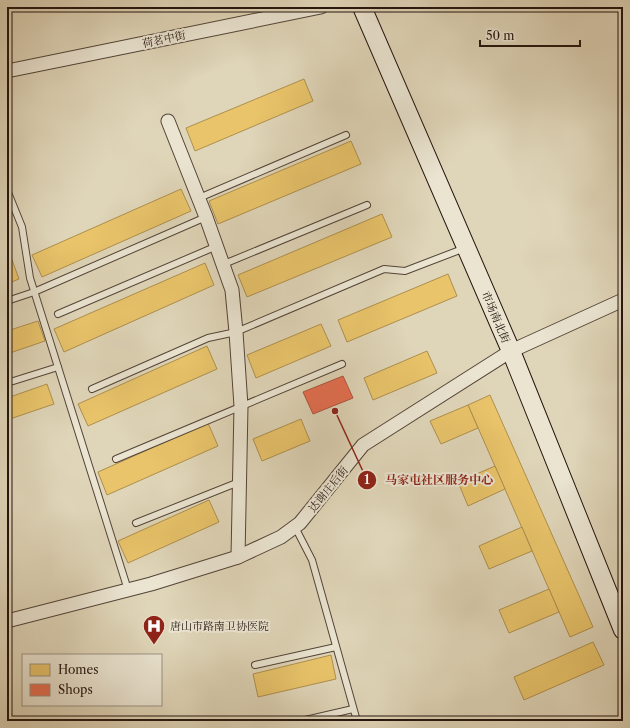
<svg xmlns="http://www.w3.org/2000/svg" width="630" height="728" viewBox="0 0 630 728" font-family="'Libre Caslon Text','Noto Serif SC',serif">
<style>
.homes{fill:#e9c46a;stroke:#ae8f4e}
.shops{fill:#e76f51;stroke:#ac543d}
.lines{fill:none;stroke-linecap:round;stroke-linejoin:round}
.lane-casing{stroke:#534438;stroke-width:8}
.street-casing{stroke:#534438;stroke-width:15}
.secondary-casing{stroke:#24140e;stroke-width:20}
.lane{stroke:#eae4d1;stroke-width:6}
.street{stroke:#eae4d1;stroke-width:13}
.secondary{stroke:#eae4d1;stroke-width:18}
.labels{text-anchor:middle;stroke-width:4;stroke-linejoin:round;paint-order:stroke}
.street-label{font-size:11px;fill:#24140e;stroke:#eae4d1}
.poi-label{font-size:11px;fill:#24140e;stroke:#eae4d1;text-anchor:start}
.leader{fill:none;stroke:#8f2418;stroke-width:1.5}
.callout-dot{fill:#8f2418;stroke:#eae4d1;stroke-width:1.5}
.mark-label{font-size:12px;text-anchor:middle;font-weight:bold;fill:#fff}
.callout-label{font-size:12px;text-anchor:middle;font-weight:bold;fill:#8f2418;stroke:#eae4d1;stroke-width:4;stroke-linejoin:round;paint-order:stroke}
</style>
<rect width="100%" height="100%" fill="#dfd5b8"/>
<filter id="stains"><feTurbulence type="fractalNoise" baseFrequency=".005" numOctaves="4"/><feColorMatrix values="0 0 0 0 .2 0 0 0 0 .09 0 0 0 0 .02 0 0 0 .5 -.17"/></filter>
<radialGradient id="worn" r=".72"><stop offset=".6" stop-color="#630" stop-opacity="0"/><stop offset="1" stop-color="#630" stop-opacity=".3"/></radialGradient>
<!-- homes -->
<g class="homes">
<polygon points="304,79 313,101 195,151 186,128"/>
<polygon points="351,141 361,164 218,224 209,201"/>
<polygon points="181,189 191,211 42,277 32,255"/>
<polygon points="382,214 392,237 247,297 238,275"/>
<polygon points="11,257 19,279 7,284 7,258"/>
<polygon points="205,263 214,285 64,352 54,329"/>
<polygon points="448,274 457,296 347,342 338,320"/>
<polygon points="38,321 45,341 7,354 7,331"/>
<polygon points="321,324 331,346 256,378 247,355"/>
<polygon points="207,346 217,369 88,426 78,404"/>
<polygon points="427,351 437,373 373,400 364,378"/>
<polygon points="47,384 54,404 7,420 7,398"/>
<polygon points="490,395 593,627 570,637 468,405"/>
<polygon points="468,405 478,428 441,444 430,421"/>
<polygon points="301,419 310,441 262,461 253,439"/>
<polygon points="208,423 218,446 107,495 98,472"/>
<polygon points="495,466 505,489 468,506 458,482"/>
<polygon points="209,500 219,522 128,563 118,541"/>
<polygon points="522,527 532,551 489,569 479,546"/>
<polygon points="549,589 559,612 509,633 499,610"/>
<polygon points="593,642 604,665 524,700 514,677"/>
<polygon points="331,655 336,679 258,697 253,674"/>
</g>
<!-- shops -->
<polygon class="shops" points="343,376 353,398 313,414 303,392"/>
<g class="lines">
<!-- lane casing -->
<g class="lane-casing">
<g id="lane">
<polyline points="7,190 22,227 30,278 128,590"/>
<polyline points="199,198 346,135"/>
<polyline points="224,264 367,205"/>
<polyline points="7,301 34,292 206,217"/>
<polyline points="58,314 217,246"/>
<polyline points="7,383 58,367"/>
<polyline points="92,389 208,338 236,332 384,269 405,271 465,248"/>
<polyline points="116,459 342,364"/>
<polyline points="136,523 239,482"/>
<polyline points="295,527 312,560 357,721"/>
<polyline points="255,665 336,647"/>
<polyline points="301,721 353,709"/>
</g>
</g>
<!-- street casing -->
<g class="street-casing">
<g id="street">
<polyline points="7,71 321,7"/>
<polyline points="168,121 206,217 232,290 236,332 241,406 238,557"/>
<polyline points="7,621 151,584 238,557 281,537 300,523 363,445 511,351 623,300"/>
</g>
</g>
<!-- secondary casing -->
<g class="secondary-casing">
<polyline id="secondary" points="362,7 511,351 623,630"/>
</g>
<!-- lane -->
<use href="#lane" class="lane"/>
<!-- street -->
<use href="#street" class="street"/>
<!-- secondary -->
<use href="#secondary" class="secondary"/>
</g>
<!-- icons -->
<defs>
<g id="hospital-pin" transform="scale(1.15)"><path d="M0 17L-7.5 6A9.5 9.5 0 1 1 7.5 6Z" fill="#8f2418" stroke="#eae4d1"/><path d="M-5-5h3v3.5h4V-5h3V5h-3V1.5h-4V5h-3Z" fill="#fff"/></g>
</defs>
<g fill-rule="evenodd">
<use href="#hospital-pin" x="154" y="626"/>
</g>
<g class="labels">
<!-- street labels -->
<g class="street-label">
<text transform="translate(164 39) rotate(-12)" y="4">荷茗中街</text>
<text transform="translate(496 317) rotate(67)" y="4">市场南北街</text>
<text transform="translate(328 489) rotate(-51)" y="4">达谢庄后街</text>
</g>
<!-- poi labels -->
<g class="poi-label">
<text x="170" y="630">唐山市路南卫协医院</text>
</g>
</g>
<!-- callouts -->
<path class="leader" d="M335 411L367 480"/>
<g class="callout-dot">
<circle cx="335" cy="411" r="4"/>
<circle cx="367" cy="480" r="10"/>
</g>
<g class="mark-label">
<text x="367" y="484">1</text>
</g>
<g class="callout-label">
<text x="439" y="484">马家屯社区服务中心</text>
</g>
<!-- margin -->
<rect width="630" height="728" fill="none" stroke="#dfd5b8" stroke-width="24"/>
<rect x="8" y="8" width="614" height="712" fill="none" stroke="#24140e" stroke-width="2"/>
<rect x="12" y="12" width="606" height="704" fill="none" stroke="#24140e"/>
<!-- legend -->
<rect x="22" y="654" width="140" height="52" fill="#eae4d1" stroke="#9b9183"/>
<rect x="30" y="664" width="20" height="12" fill="#e9c46a" stroke="#9b9183"/>
<text x="58" y="674" font-size="12" fill="#24140e">Homes</text>
<rect x="30" y="684" width="20" height="12" fill="#e76f51" stroke="#9b9183"/>
<text x="58" y="694" font-size="12" fill="#24140e">Shops</text>
<!-- scale -->
<path d="M480 40v6h100v-6" fill="none" stroke="#24140e" stroke-width="2"/>
<text x="486" y="40" font-size="12" fill="#24140e" stroke="#eae4d1" stroke-width="3" paint-order="stroke">50 m</text>
<rect width="100%" height="100%" filter="url(#stains)"/>
<rect width="100%" height="100%" fill="url(#worn)"/>
</svg>
